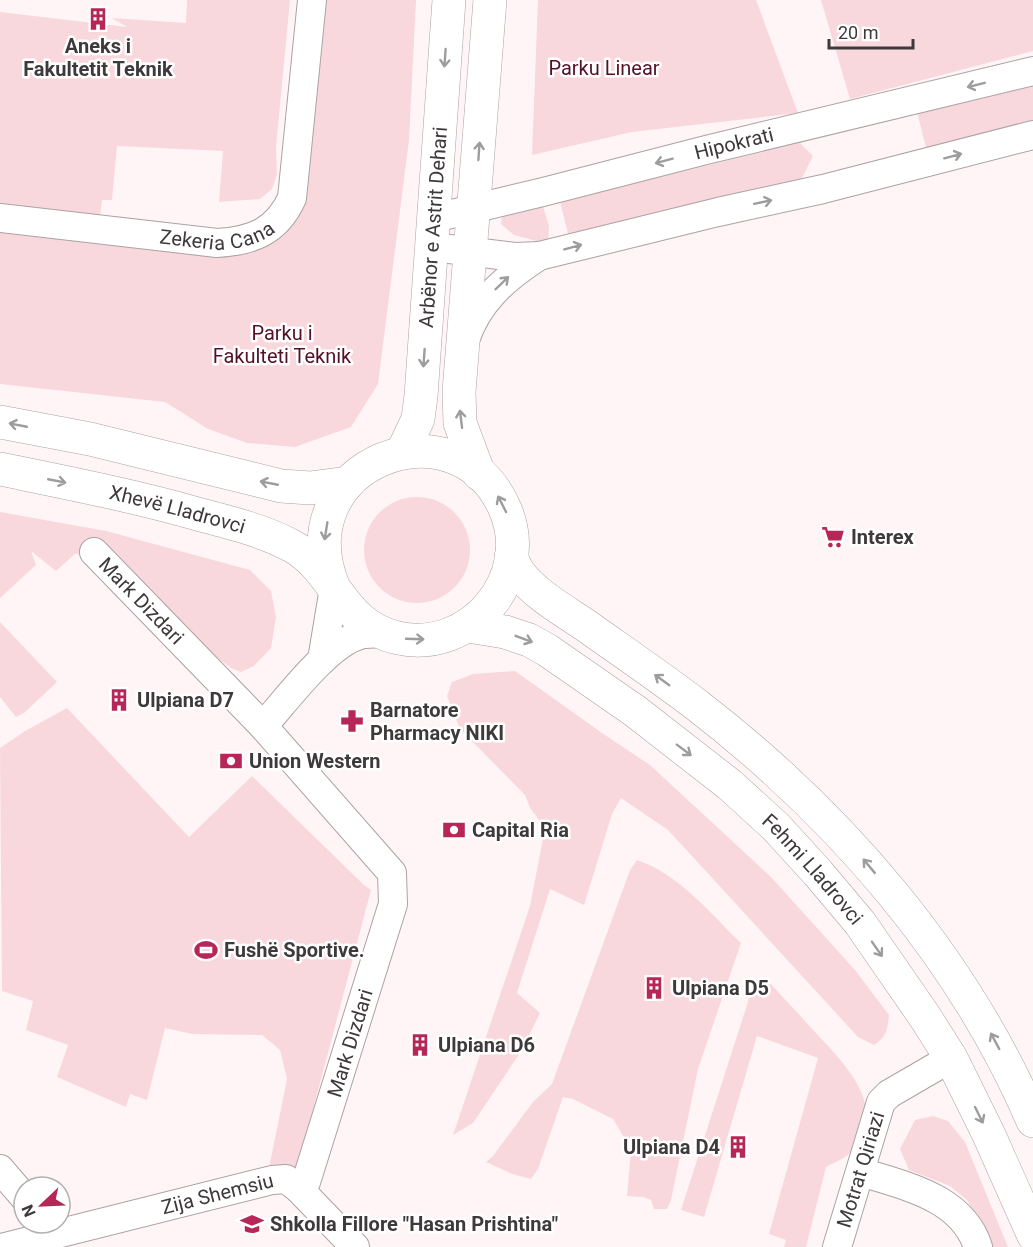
<svg xmlns="http://www.w3.org/2000/svg" width="1033" height="1247" viewBox="0 0 1033 1247" font-family="Roboto,sans-serif">
<style>
.green{fill:#f9d8dd}
.lines{fill:none;stroke-linecap:round;stroke-linejoin:round}
.minor-casing{stroke:#aba2a3;stroke-width:30}
.major-casing{stroke:#aba2a3;stroke-width:34}
.minor{stroke:#fff;stroke-width:28}
.major{stroke:#fff;stroke-width:33}
.oneway{stroke:#9e9c9d}
.labels{text-anchor:middle;stroke-width:5;stroke-linejoin:round;paint-order:stroke}
.poi-label{font-size:20px;font-weight:bold;fill:#3e3a3b;stroke:#fff;text-anchor:start}
.park-label{font-size:20px;fill:#541126;stroke:#fff}
.street-label{font-size:20px;fill:#3e3a3b;stroke:#fff}
</style>
<rect width="100%" height="100%" fill="#fff5f6"/>
<!-- green -->
<g class="green">
<polygon points="187,0 290,0 276,147 277,174 272,189 260,199 219,202 223,151 117,146 112,200 102,200 100,216 0,204 0,12 127,27 112,18 186,23"/>
<polygon points="321,0 416,0 409,140 378,384 351,427 295,447 247,443 208,429 165,402 0,384 0,229 252,249 274,243 293,222"/>
<polygon points="538,0 756,0 798,113 632,132 532,155"/>
<polygon points="821,0 1033,0 1033,51 850,99"/>
<polygon points="1033,84 1033,126 927,151 917,112"/>
<polygon points="800,143 813,156 799,184 698,208 568,234 560,201"/>
<polygon points="543,206 549,226 548,244 514,235 501,224 502,215"/>
<circle cx="417" cy="550" r="53"/>
<polygon points="0,512 106,531 250,570 271,591 276,617 271,648 254,666 241,672 231,668 76,553 56,571 31,551 36,565 0,598"/>
<polygon points="0,622 57,682 24,713 16,717 0,697"/>
<path d="M515,671L602,733L650,765L771,877L855,970L889,1015C888,1028 886,1038 874,1045L858,1037L668,830L621,798L612,814L584,905L550,889L517,993L540,1013L522,1050L473,1123L453,1135L530,906L545,828L530,808L525,795L460,729L447,696L452,682L473,674Z"/>
<polygon points="67,708 189,837 252,776 363,884 371,890 297,1170 269,1168 287,1079 280,1050 262,1035 192,1034 165,1028 147,1100 130,1094 126,1107 57,1077 68,1045 26,1030 33,1001 2,991 0,748 25,731"/>
<path d="M637,860C679,874 710,913 741,943L698,1069L671,1200L667,1209H654L651,1200L643,1197L627,1196L631,1149L613,1119L573,1099L563,1097L538,1169L531,1179L512,1174L486,1162L493,1156L533,1102L552,1084L630,870Z"/>
<path d="M755,980L769,982C784,999 800,1015 815,1032C845,1064 892,1110 850,1153C844,1159 833,1163 826,1167L806,1247H784L786,1240L769,1234L818,1058L757,1036L704,1217L681,1210Z"/>
<polygon points="933,1116 948,1121 965,1142 1008,1247 989,1247 968,1201 950,1186 909,1170 900,1149 915,1120"/>
</g>
<g class="lines">
<!-- minor casing -->
<g class="minor-casing">
<g id="minor">
<path id="s1" d="M0,218L217,243C253,241 277,231 292,198L312,0"/>
<path id="s2" d="M435,218L543,192L706,150L1033,71"/>
<polyline points="433,247 515,257 539,256 718,212 823,189 1033,135"/>
<path d="M465,340C478,301 505,278 539,256"/>
<path id="s3" d="M94,552L263,726L392,873L393,904L306,1182L298,1188"/>
<polyline points="322,660 334,588"/>
<path d="M263,726C286,701 327,644 360,635C367,633 376,634 383,633"/>
<polyline points="0,1169 24,1197"/>
<path d="M861,1172C905,1186 962,1197 978,1247"/>
<path id="s4" d="M5,1247L272,1180L286,1179L298,1188L355,1247"/>
<path id="s5" d="M837,1247L881,1102L889,1094L951,1058"/>
</g>
</g>
<!-- major casing -->
<g class="major-casing">
<g id="major">
<polyline points="0,422 90,439 281,486 310,488 348,483"/>
<path id="s6" d="M402,453L418,419L421,396L449,0"/>
<path id="s7" d="M0,469C68,483 135,496 201,515C232,523 264,531 292,546C337,571 340,625 398,638C470,654 535,578 505,509C456,396 282,464 334,588"/>
<polyline points="479,474 460,423 459,392 490,0"/>
<path d="M511,557C514,563 516,569 520,574C536,596 572,615 595,632C629,656 664,680 698,706C839,815 962,956 1033,1121"/>
<path id="s8" d="M468,626L505,632L529,640L547,650L635,711L730,785L776,827L818,873L860,923L925,1017L951,1058L989,1135L1033,1234"/>
</g>
</g>
<!-- minor -->
<use href="#minor" class="minor"/>
<!-- major -->
<use href="#major" class="major"/>
</g>
<!-- one-way arrows -->
<defs><path id="oneway-shaft" d="M-6 0H5M1.5-3L5.5 0L1.5 3" fill="none" stroke-width="1.6" stroke-linecap="round" stroke-linejoin="round" transform="scale(1.5)"/></defs>
<g class="oneway">
<use href="#oneway-shaft" transform="translate(445 58) rotate(94)"/>
<use href="#oneway-shaft" transform="translate(976 85) rotate(166)"/>
<use href="#oneway-shaft" transform="translate(479 151) rotate(-86)"/>
<use href="#oneway-shaft" transform="translate(953 156) rotate(-15)"/>
<use href="#oneway-shaft" transform="translate(664 161) rotate(165)"/>
<use href="#oneway-shaft" transform="translate(763 202) rotate(-12)"/>
<use href="#oneway-shaft" transform="translate(573 247) rotate(-15)"/>
<use href="#oneway-shaft" transform="translate(502 283) rotate(-44)"/>
<use href="#oneway-shaft" transform="translate(424 358) rotate(94)"/>
<use href="#oneway-shaft" transform="translate(461 419) rotate(-97)"/>
<use href="#oneway-shaft" transform="translate(18 425) rotate(-169)"/>
<use href="#oneway-shaft" transform="translate(57 481) rotate(11)"/>
<use href="#oneway-shaft" transform="translate(269 483) rotate(-169)"/>
<use href="#oneway-shaft" transform="translate(502 504) rotate(-117)"/>
<use href="#oneway-shaft" transform="translate(326 531) rotate(99)"/>
<use href="#oneway-shaft" transform="translate(415 639) rotate(2)"/>
<use href="#oneway-shaft" transform="translate(524 639) rotate(21)"/>
<use href="#oneway-shaft" transform="translate(662 680) rotate(-144)"/>
<use href="#oneway-shaft" transform="translate(684 750) rotate(37)"/>
<use href="#oneway-shaft" transform="translate(869 866) rotate(-130)"/>
<use href="#oneway-shaft" transform="translate(877 949) rotate(55)"/>
<use href="#oneway-shaft" transform="translate(995 1041) rotate(-118)"/>
<use href="#oneway-shaft" transform="translate(979 1115) rotate(64)"/>
</g>
<!-- icons -->
<defs>
<g id="building-bare" transform="scale(1.8)"><path d="M-4-6H4V6H1V3H-1V6H-4ZM-2.5-4.3h1.7v1.8h-1.7ZM.8-4.3h1.7v1.8H.8ZM-2.5-1h1.7V.8h-1.7ZM.8-1h1.7V.8H.8Z" fill="#b62758" stroke="#fff" stroke-width="2.5" paint-order="stroke"/></g>
<g id="supermarket-bare" transform="scale(1.8)"><path d="M-6-5.5h2.5l.6 2H6L4.5 2H-2.5L-4.4-4H-6ZM-1.5 3.2a1.3 1.3 0 1 0 .1 0ZM3 3.2a1.3 1.3 0 1 0 .1 0Z" fill="#b62758" stroke="#fff" stroke-width="2.5" paint-order="stroke"/></g>
<g id="pharmacy-bare" transform="scale(1.8)"><path d="M-2-6h4v4h4v4h-4v4h-4v-4h-4v-4h4Z" fill="#b62758" stroke="#fff" stroke-width="2.5" paint-order="stroke"/></g>
<g id="bank-bare" transform="scale(1.8)"><path d="M-6-4H6V4H-6ZM0-2.3a2.3 2.3 0 1 0 0 4.6a2.3 2.3 0 1 0 0-4.6Z" fill="#b62758" stroke="#fff" stroke-width="2.5" paint-order="stroke"/></g>
<g id="stadium-bare" transform="scale(1.8)"><path d="M0-5a6.5 5 0 1 0 0 10a6.5 5 0 1 0 0-10ZM-3.5-1.8h7v3.6h-7Z" fill="#b62758" stroke="#fff" stroke-width="2.5" paint-order="stroke"/></g>
<g id="school-bare" transform="scale(1.8)"><path d="M0-5L7-2L0 1L-7-2ZM-4 1L0 2.5L4 1V4Q0 6-4 4Z" fill="#b62758" stroke="#fff" stroke-width="2.5" paint-order="stroke"/></g>
</defs>
<g fill-rule="evenodd">
<use href="#building-bare" x="98" y="19"/>
<use href="#supermarket-bare" x="833" y="537"/>
<use href="#building-bare" x="119" y="700"/>
<use href="#pharmacy-bare" x="352" y="721"/>
<use href="#bank-bare" x="231" y="761"/>
<use href="#bank-bare" x="454" y="830"/>
<use href="#stadium-bare" x="206" y="950"/>
<use href="#building-bare" x="654" y="988"/>
<use href="#building-bare" x="420" y="1045"/>
<use href="#building-bare" x="738" y="1147"/>
<use href="#school-bare" x="252" y="1224"/>
</g>
<g class="labels">
<!-- poi labels -->
<g class="poi-label">
<text x="98" y="53" text-anchor="middle">Aneks i<tspan x="98" dy="23">Fakultetit Teknik</tspan></text>
<text x="851" y="544">Interex</text>
<text x="137" y="707">Ulpiana D7</text>
<text x="370" y="717">Barnatore<tspan x="370" dy="23">Pharmacy NIKI</tspan></text>
<text x="249" y="768">Union Western</text>
<text x="472" y="837">Capital Ria</text>
<text x="224" y="957">Fushë Sportive.</text>
<text x="672" y="995">Ulpiana D5</text>
<text x="438" y="1052">Ulpiana D6</text>
<text x="720" y="1154" text-anchor="end">Ulpiana D4</text>
<text x="270" y="1231">Shkolla Fillore "Hasan Prishtina"</text>
</g>
<!-- park labels -->
<g class="park-label">
<text x="604" y="75">Parku Linear</text>
<text x="282" y="340">Parku i<tspan x="282" dy="23">Fakulteti Teknik</tspan></text>
</g>
<!-- street labels -->
<g class="street-label">
<text dy="7" stroke="none"><textPath href="#s2" startOffset="308">Hipokrati</textPath></text>
<text dy="7" stroke="none"><textPath href="#s1" startOffset="219">Zekeria Cana</textPath></text>
<text dy="7" stroke="none"><textPath href="#s6" startOffset="230">Arbënor e Astrit Dehari</textPath></text>
<text dy="7" stroke="none"><textPath href="#s7" startOffset="182">Xhevë Lladrovci</textPath></text>
<text dy="7" stroke="none"><textPath href="#s3" startOffset="68">Mark Dizdari</textPath></text>
<text dy="7" stroke="none"><textPath href="#s8" startOffset="429">Fehmi Lladrovci</textPath></text>
<text transform="translate(350 1043) rotate(-73)" y="7">Mark Dizdari</text>
<text dy="7" stroke="none"><textPath href="#s5" startOffset="81">Motrat Qiriazi</textPath></text>
<text dy="7" stroke="none"><textPath href="#s4" startOffset="219">Zija Shemsiu</textPath></text>
</g>
</g>
<!-- north arrow -->
<g transform="translate(42 1205) rotate(247)"><circle r="28" fill="#ffffff" stroke="#b2b0b1" stroke-width="1.5"/>
<path d="M0-4.5L10 22L0 15L-10 22Z" fill="#b62758"/>
<text y="-9" font-size="16" font-weight="bold" text-anchor="middle" fill="#3e3a3b">N</text>
</g>
<!-- scale -->
<path d="M829 39v9h84v-9" fill="none" stroke="#3e3a3b" stroke-width="3"/>
<text x="838" y="39" font-size="18" fill="#3e3a3b" stroke="#ffffff" stroke-width="4.5" paint-order="stroke">20 m</text>
</svg>
